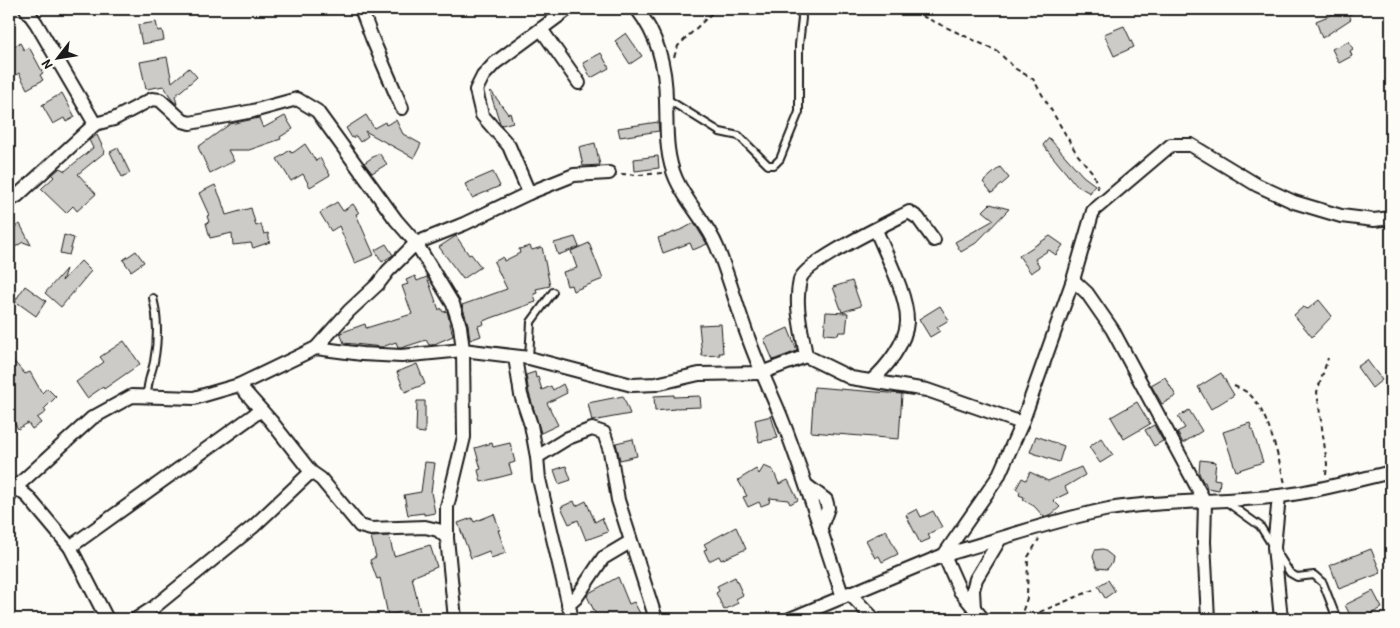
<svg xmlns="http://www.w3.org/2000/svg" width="1400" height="628" viewBox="0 0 1400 628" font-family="'Patrick Hand',sans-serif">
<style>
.building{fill:#cccbc8;stroke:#1c1c1c}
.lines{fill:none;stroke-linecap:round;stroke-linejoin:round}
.service-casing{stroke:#1c1c1c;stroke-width:10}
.minor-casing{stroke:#1c1c1c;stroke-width:16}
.path{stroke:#1c1c1c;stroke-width:2;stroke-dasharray:5 4;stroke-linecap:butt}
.service{stroke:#fdfcf7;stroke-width:6}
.minor{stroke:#fdfcf7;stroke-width:12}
</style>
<rect width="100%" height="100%" fill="#fdfcf7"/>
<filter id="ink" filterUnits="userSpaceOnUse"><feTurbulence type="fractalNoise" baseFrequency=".02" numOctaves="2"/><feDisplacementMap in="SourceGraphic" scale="10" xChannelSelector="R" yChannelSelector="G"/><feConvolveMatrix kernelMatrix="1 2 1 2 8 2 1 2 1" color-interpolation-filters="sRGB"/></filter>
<g filter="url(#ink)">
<!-- building -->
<g class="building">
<polygon points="1336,9 1360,9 1349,15 1351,19 1322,38 1316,21 1338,12"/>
<polygon points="156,22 158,31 162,30 164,40 142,44 138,25"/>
<polygon points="1124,26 1134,47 1114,56 1104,34"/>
<polygon points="626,33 642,56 630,64 615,41"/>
<polygon points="1349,41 1353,49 1350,51 1352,56 1339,63 1332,49"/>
<polygon points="20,43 24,50 29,47 43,73 40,75 43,80 27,89 19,73 9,79 9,49"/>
<polygon points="601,53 609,68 591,78 583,63"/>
<polygon points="167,57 172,82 189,68 197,77 175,96 177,104 172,100 164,86 146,89 140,62"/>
<polygon points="491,91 508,114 510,113 513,122 502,125 500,123 490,92"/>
<polygon points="62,93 75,117 66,122 64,118 53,124 42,105"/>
<polygon points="366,115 374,128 385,122 386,125 396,120 403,134 421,144 414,158 365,131 368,136 360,142 356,136 352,138 346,128"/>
<polygon points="285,116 293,129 280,137 281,139 249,150 228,150 234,161 210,173 198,147 230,124 259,118 263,128"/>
<polygon points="658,122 659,131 620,137 618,128"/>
<polygon points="97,135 105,152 78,174 96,194 77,211 73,206 66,213 41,189 54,177 52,175 60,168 65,171 93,148 89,140"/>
<polygon points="1049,138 1083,176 1095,185 1090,193 1076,185 1043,145"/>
<polygon points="595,143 600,165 583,166 579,147"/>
<polygon points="305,144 316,161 320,158 330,175 310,187 303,174 291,181 277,159 290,150 291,153 294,152"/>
<polygon points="118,148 130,173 122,177 110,152"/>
<polygon points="379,153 387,164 372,173 364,163"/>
<polygon points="658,156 659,168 635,171 634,159"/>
<polygon points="1000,167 1009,178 992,193 983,182"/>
<polygon points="493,172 500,186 472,198 465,184"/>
<polygon points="215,185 221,199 226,215 251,208 256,226 261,224 264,234 268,233 270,242 253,248 251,243 233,245 232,233 210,238 206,223 209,222 207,216 209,215 199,193"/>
<polygon points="337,202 343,211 353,204 359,213 356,214 374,255 355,263 339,226 331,231 320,213"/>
<polygon points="990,204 1009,209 976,243 961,252 955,242 994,220 983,211"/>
<polygon points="694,223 707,244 693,250 690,243 663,253 658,238 683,229"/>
<polygon points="20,224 31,245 23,242 12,249 9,243 9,228 10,229"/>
<polygon points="64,235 74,238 69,255 60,253"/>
<polygon points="456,236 469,255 471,254 481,267 463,279 439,247"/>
<polygon points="1050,236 1063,245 1056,255 1049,250 1035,259 1040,267 1031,273 1019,256"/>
<polygon points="575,237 579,247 558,255 554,243"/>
<polygon points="589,243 603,279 573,291 571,285 567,286 563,272 577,268 571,251"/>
<polygon points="386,244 393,255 382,262 375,250"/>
<polygon points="530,246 532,250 542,247 550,286 536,289 537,293 534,294 536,302 483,321 484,324 478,326 481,336 470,340 468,324 462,305 507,289 494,262 503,257 504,261 520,253 519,249"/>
<polygon points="136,251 144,262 131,271 123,260"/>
<polygon points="81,261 91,271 61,307 45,293 66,269 62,281"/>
<polygon points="415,276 417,281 427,277 439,310 441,308 443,312 447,311 453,336 432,345 429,345 426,340 401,348 398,348 396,342 382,347 344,343 340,333 365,324 366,328 412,314 402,286 408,284 406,280"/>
<polygon points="852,281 861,306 842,312 833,287"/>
<polygon points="25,286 46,301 36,316 15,301"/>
<polygon points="1319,300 1332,316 1312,337 1294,315 1303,307 1308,309"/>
<polygon points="940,306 949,320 937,327 940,331 930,337 919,319"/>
<polygon points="826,312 848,313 846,332 839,332 838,335 824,334"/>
<polygon points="721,324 723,353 719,353 720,355 702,356 699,325"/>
<polygon points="788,328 797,351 773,360 764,339"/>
<polygon points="124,341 140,364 104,389 103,387 87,398 76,382 104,362 100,357"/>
<polygon points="9,356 25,374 30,372 42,393 47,388 56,397 44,409 46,412 37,418 41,423 32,429 28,423 18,429 9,414"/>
<polygon points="1367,360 1382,380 1372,388 1357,367"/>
<polygon points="417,364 425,384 405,392 397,372"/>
<polygon points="535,372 536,378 538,377 542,390 551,386 553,390 563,384 567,393 547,403 558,425 541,433 529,393 526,375"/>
<polygon points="1221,373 1234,395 1211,409 1198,387"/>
<polygon points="1165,377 1176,396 1162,404 1151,385"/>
<polygon points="814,387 902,394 899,439 811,432"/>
<polygon points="674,395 674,397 700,396 701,407 675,408 675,409 655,411 654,396"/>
<polygon points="623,396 630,414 592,421 588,403"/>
<polygon points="417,401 425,401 425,433 416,432"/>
<polygon points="1137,402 1150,424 1124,439 1111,417"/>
<polygon points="1189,410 1202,431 1183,443 1177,432 1185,428 1178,417"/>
<polygon points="771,416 778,438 759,442 755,420"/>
<polygon points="1250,423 1263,462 1236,471 1223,432"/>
<polygon points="1154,425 1163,441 1154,446 1145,430"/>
<polygon points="1036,436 1064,446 1059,462 1030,452"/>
<polygon points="1101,438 1113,455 1100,463 1089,447"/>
<polygon points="633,439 637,456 620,460 616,443"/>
<polygon points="492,443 493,447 510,443 515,462 509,464 512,474 481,482 478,470 481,469 475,448"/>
<polygon points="1200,460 1216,462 1214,479 1220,480 1219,490 1207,488 1205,482 1203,482 1199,473"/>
<polygon points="425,462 435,463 431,492 435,513 424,515 424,513 408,515 404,495 421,492"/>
<polygon points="566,466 571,480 559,484 554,470"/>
<polygon points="764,466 773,470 779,484 788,480 798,500 790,504 788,500 770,498 769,503 761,506 759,502 748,507 743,497 747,496 738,480 756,469 759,474"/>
<polygon points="1081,467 1085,475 1065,487 1068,493 1053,500 1060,507 1052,514 1044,517 1034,506 1023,500 1024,497 1019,495 1020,492 1016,489 1022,478 1026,480 1030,472 1048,481"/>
<polygon points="574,501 576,506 586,501 595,522 602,518 608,532 586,540 578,520 569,524 561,507"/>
<polygon points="917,509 921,517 933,511 942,527 928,534 930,539 920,543 906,515"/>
<polygon points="494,514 500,530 498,530 506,553 491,558 489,551 471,558 458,523 472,518 474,522"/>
<polygon points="736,527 746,549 721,560 719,556 709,561 704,550 707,549 704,544"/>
<polygon points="886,530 898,554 882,562 879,556 875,558 866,540"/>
<polygon points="389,536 394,556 430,545 437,567 412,577 420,612 409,615 407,611 388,615 380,578 377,579 370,560 376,557 371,537"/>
<polygon points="1103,549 1113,557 1112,563 1107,569 1097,568 1093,557 1095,550"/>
<polygon points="1371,549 1381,573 1339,589 1330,565"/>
<polygon points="618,577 629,604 634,602 643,619 598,619 587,596 589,593"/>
<polygon points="735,577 743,595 736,599 738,603 724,610 716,593 719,591 717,586"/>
<polygon points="1108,580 1115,591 1105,598 1098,586"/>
<polygon points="1373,591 1382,608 1361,619 1352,619 1345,605"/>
</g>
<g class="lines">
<!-- service casing -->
<g class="service-casing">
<g id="service">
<polyline points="667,99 720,132 739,136 768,165 774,165 780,159 799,112 799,45 802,18 801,9"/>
<polyline points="529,358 531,322 553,292"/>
<path d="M147,397C147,381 151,376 154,362C158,341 158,318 153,298"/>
<polyline points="1228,503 1260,526 1290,573 1297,577 1314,575 1323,583 1337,619"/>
</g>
</g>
<!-- minor casing -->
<g class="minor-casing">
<g id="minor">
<polyline points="26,9 36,23 95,124"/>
<polyline points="361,9 372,38 402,108"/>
<path d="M637,9C658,36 666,67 666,101C667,128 665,154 676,179C687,204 707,222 717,247C729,277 737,307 748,337C757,363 769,388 780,414C804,474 822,536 843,597"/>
<polyline points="541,29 579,83"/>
<polyline points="529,193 574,175 609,173"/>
<polyline points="9,201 17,196 95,124 114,119 152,99 160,100 183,121 190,123 253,111 297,99 317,111 396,220 416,243 464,224 529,193 509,146 482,115 476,90 483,76 495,63 568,9"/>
<polyline points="1073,280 1087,293 1112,329 1205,502 1204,542 1208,619"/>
<polyline points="316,348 349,311 378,284 388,271 416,243 453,304 460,326 463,350 464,437 447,507 447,538 455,619"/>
<polyline points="806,356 851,378 927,390 1022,423"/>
<polyline points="515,357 521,395 531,425 537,457 539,479 572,619"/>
<path d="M871,381C886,368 906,343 907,322C908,296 886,255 876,230"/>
<polyline points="239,385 271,421 311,472"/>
<polyline points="537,457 568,438 592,429 604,433 610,451 618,500 656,619"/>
<polyline points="806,485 826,500 828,508 820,530"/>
<polyline points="16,487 28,497 70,547 261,410"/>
<polyline points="1279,496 1274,547 1281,619"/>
<path d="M9,497L16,487L92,418L132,396L194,398L239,385L316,348L362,354L401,356L463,350L529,358L632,385L656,384L699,374L761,373L806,356C802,331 794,305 800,280C803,263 890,222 909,212L918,218L934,240"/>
<polyline points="70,547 107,619"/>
<polyline points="944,555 998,477 1022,423 1073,280 1093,211 1171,145 1191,145 1257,185 1294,202 1341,216 1374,220 1391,218"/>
<path d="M944,555C999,540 1053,520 1109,509C1168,499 1228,503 1287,495C1322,490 1357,480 1391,472"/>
<polyline points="849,593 874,619"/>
<polyline points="568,605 576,598 603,558 630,542"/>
<polyline points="974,608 973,590 976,579 1000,539"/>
<polyline points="136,619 153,608 254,526 311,472 321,479 360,526 371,529 425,527 438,530 447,538"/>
<polyline points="790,619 944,555 960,591 983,619"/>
</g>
</g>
<!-- path -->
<g class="path">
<polyline points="922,16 997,51 1016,69 1033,79 1077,154 1093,173 1099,191"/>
<polyline points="674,57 678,46 716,9"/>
<polyline points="621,174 639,175 662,173"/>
<path d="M1234,386C1238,388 1244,390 1248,393C1268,409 1278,458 1285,483"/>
<polyline points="1326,475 1327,464 1317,392 1328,358"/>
<polyline points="1020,619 1027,598 1028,557 1039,539"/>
<polyline points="1023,619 1093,590"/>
</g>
<!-- service -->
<use href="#service" class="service"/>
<!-- minor -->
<use href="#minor" class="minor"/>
</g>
</g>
<!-- margin -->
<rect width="1400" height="628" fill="none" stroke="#fdfcf7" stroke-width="30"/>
<rect x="15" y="15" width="1370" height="598" fill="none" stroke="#1c1c1c" stroke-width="2" filter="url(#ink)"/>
<!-- north arrow -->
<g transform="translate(58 58) rotate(239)" stroke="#fdfcf7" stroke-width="4" paint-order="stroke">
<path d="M0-4L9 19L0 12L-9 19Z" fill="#1c1c1c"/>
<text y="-8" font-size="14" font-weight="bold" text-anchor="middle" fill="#1c1c1c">N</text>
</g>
</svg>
